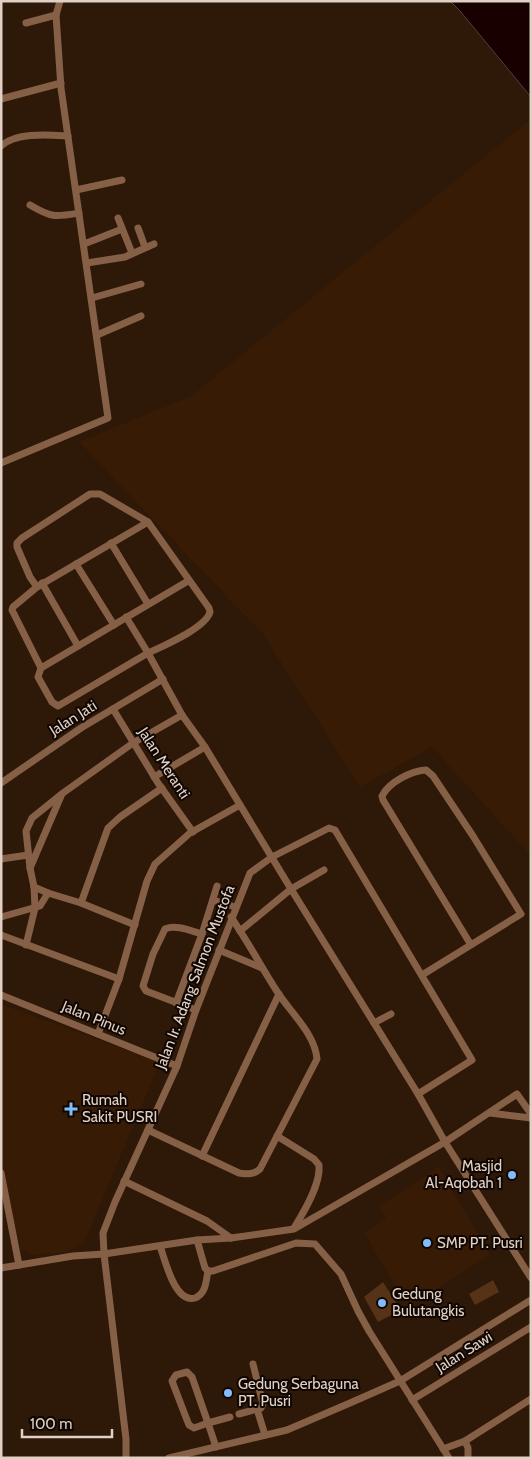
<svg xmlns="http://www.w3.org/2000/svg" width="532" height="1459" viewBox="0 0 532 1459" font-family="Cabin,sans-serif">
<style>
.built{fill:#371b05}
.green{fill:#563217}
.water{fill:#190000;stroke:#553e3b}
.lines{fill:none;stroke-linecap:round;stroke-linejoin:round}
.minor{stroke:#856046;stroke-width:7}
.poi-dot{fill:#82bcfa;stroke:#0f0602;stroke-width:2}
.labels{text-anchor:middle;stroke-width:4;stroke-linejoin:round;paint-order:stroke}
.street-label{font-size:15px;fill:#e0d0c5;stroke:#0f0602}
.poi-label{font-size:15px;fill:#e0d0c5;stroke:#0f0602;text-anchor:start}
</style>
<rect width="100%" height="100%" fill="#2e1807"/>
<!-- built -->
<g class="built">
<polygon points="531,119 531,856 432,747 360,787 263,634 79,442 191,396"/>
<polygon points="1,1005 12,1008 160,1062 84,1243 68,1252 35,1255 21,1250 10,1205 1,1157"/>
<polygon points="439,1167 490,1255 407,1307 364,1232 386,1219 379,1206"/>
</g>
<!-- green -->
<g class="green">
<polygon points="493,1280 499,1292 475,1305 469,1294"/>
<polygon points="383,1282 401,1310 378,1322 364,1297"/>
</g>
<!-- water -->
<polygon class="water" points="450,1 531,1 531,97 460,11"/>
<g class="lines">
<!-- minor -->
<g class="minor">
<polyline points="26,23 56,15"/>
<polyline points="1,99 61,83"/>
<path d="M1,146C16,132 49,135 68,136"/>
<polyline points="76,190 122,180"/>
<path d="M30,205C52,218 55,217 79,213"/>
<polyline points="118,218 132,253"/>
<polyline points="138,228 145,247"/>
<polyline points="84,244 122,229"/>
<polyline points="87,263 125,257 154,244"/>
<polyline points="92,298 141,284"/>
<polyline points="97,335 141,316"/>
<polyline points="1,463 108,418 61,88 56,15 60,1"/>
<polyline points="111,543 148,604"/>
<polyline points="76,564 114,625"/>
<polyline points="188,581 41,668 38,677 52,702 58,706 148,653 182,715 205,747 291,889 418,1094 445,1142 531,1278"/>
<polyline points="42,583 78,646"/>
<path d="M37,587L30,577L17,547V543L22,538L90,494H100L148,522L209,608L210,612C206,628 163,646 148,653L126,617"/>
<polyline points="41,668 12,610 13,607 37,587 148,522"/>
<polyline points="113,709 158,783 193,832"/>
<polyline points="154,777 205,747"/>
<polyline points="1,783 81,728 163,679"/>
<polyline points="1,859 28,855"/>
<polyline points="30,868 61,796"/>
<polyline points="34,887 48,893 81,903 135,925"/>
<polyline points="213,900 235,907"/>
<polyline points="81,903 108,828 120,817 162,788"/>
<polyline points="1,917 40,906 48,893"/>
<polyline points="240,931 291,889 324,870"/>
<polyline points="1,935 119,979 98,1034"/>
<polyline points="26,945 35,908 34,887 30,868 26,831 32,818 63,793 133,743 182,715"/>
<polyline points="219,950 262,968"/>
<path d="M422,975L521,914L473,836L433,776L426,770C411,771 389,782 382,796L383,800L471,945"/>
<polyline points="119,979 147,881 155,864 190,833 240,805"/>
<polyline points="1,995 177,1066"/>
<polyline points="176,1003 202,934 217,886"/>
<path d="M196,1010L146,991L143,986L153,954L165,929C176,924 191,931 202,934"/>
<polyline points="374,1023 391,1014"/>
<polyline points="418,1094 472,1060 335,830 329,828 272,857 250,873 196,1010 177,1066 115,1202 103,1233 104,1254 197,1240 231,1238 294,1229 445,1142 517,1094 531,1114"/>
<polyline points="490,1113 531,1118"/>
<path d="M148,1130L239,1173C248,1174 253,1175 260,1169L317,1059C315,1034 291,1013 278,993C262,968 248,942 231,917"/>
<path d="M277,1136L314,1159L319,1165C321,1184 304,1212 294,1228"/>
<polyline points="202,1156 279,994"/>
<polyline points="1,1173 19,1265"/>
<polyline points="124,1181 207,1221 231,1238"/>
<polyline points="197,1240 205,1268 208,1271 213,1271 296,1243 315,1244 341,1274 358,1311 369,1331 449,1458"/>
<path d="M160,1246C165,1260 175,1304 195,1298C206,1294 206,1281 208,1271"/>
<polyline points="1,1268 73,1256 104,1254 126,1439 126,1458"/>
<polygon points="187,1372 192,1377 208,1423 194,1428 189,1425 187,1420 172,1381 176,1375"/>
<polyline points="412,1400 531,1327"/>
<polyline points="257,1409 265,1435"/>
<polyline points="239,1414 261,1408 263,1404 253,1364"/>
<polyline points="465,1441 468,1448 468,1458"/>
<polyline points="216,1447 208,1423 230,1417"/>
<polyline points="443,1449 465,1441 531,1399"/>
<polyline points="169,1458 287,1430 350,1403 400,1381 531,1300"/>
</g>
</g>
<!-- markers -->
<g class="poi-dot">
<path d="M68.5 1101.5h5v5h5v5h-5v5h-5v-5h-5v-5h5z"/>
<circle cx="512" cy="1175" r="5"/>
<circle cx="427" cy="1243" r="5"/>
<circle cx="382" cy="1303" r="5"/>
<circle cx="228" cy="1393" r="5"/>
</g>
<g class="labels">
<!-- street labels -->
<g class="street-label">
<text transform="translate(73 718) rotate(-32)" y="5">Jalan Jati</text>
<text transform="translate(164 763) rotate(57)" y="5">Jalan Meranti</text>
<text transform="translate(195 977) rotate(-69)" y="5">Jalan Ir. Adang Salmon Mustofa</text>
<text transform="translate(94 1018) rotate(22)" y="5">Jalan Pinus</text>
<text transform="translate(464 1352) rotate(-32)" y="5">Jalan Sawi</text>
</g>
<!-- poi labels -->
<g class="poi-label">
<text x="82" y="1105">Rumah<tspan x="82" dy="17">Sakit PUSRI</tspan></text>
<text x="502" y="1171" text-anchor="end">Masjid<tspan x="502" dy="17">Al-Aqobah 1</tspan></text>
<text x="437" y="1248">SMP PT. Pusri</text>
<text x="392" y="1299">Gedung<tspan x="392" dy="17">Bulutangkis</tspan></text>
<text x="238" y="1389">Gedung Serbaguna<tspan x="238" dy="17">PT. Pusri</tspan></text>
</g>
</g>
<!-- border -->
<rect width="532" height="1459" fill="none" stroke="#e0d0c5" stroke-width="5"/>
<!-- scale -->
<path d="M22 1429v8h90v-8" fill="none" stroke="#e0d0c5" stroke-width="2.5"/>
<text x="30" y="1429" font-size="15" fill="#e0d0c5" stroke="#0f0602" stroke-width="4" paint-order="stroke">100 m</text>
</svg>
